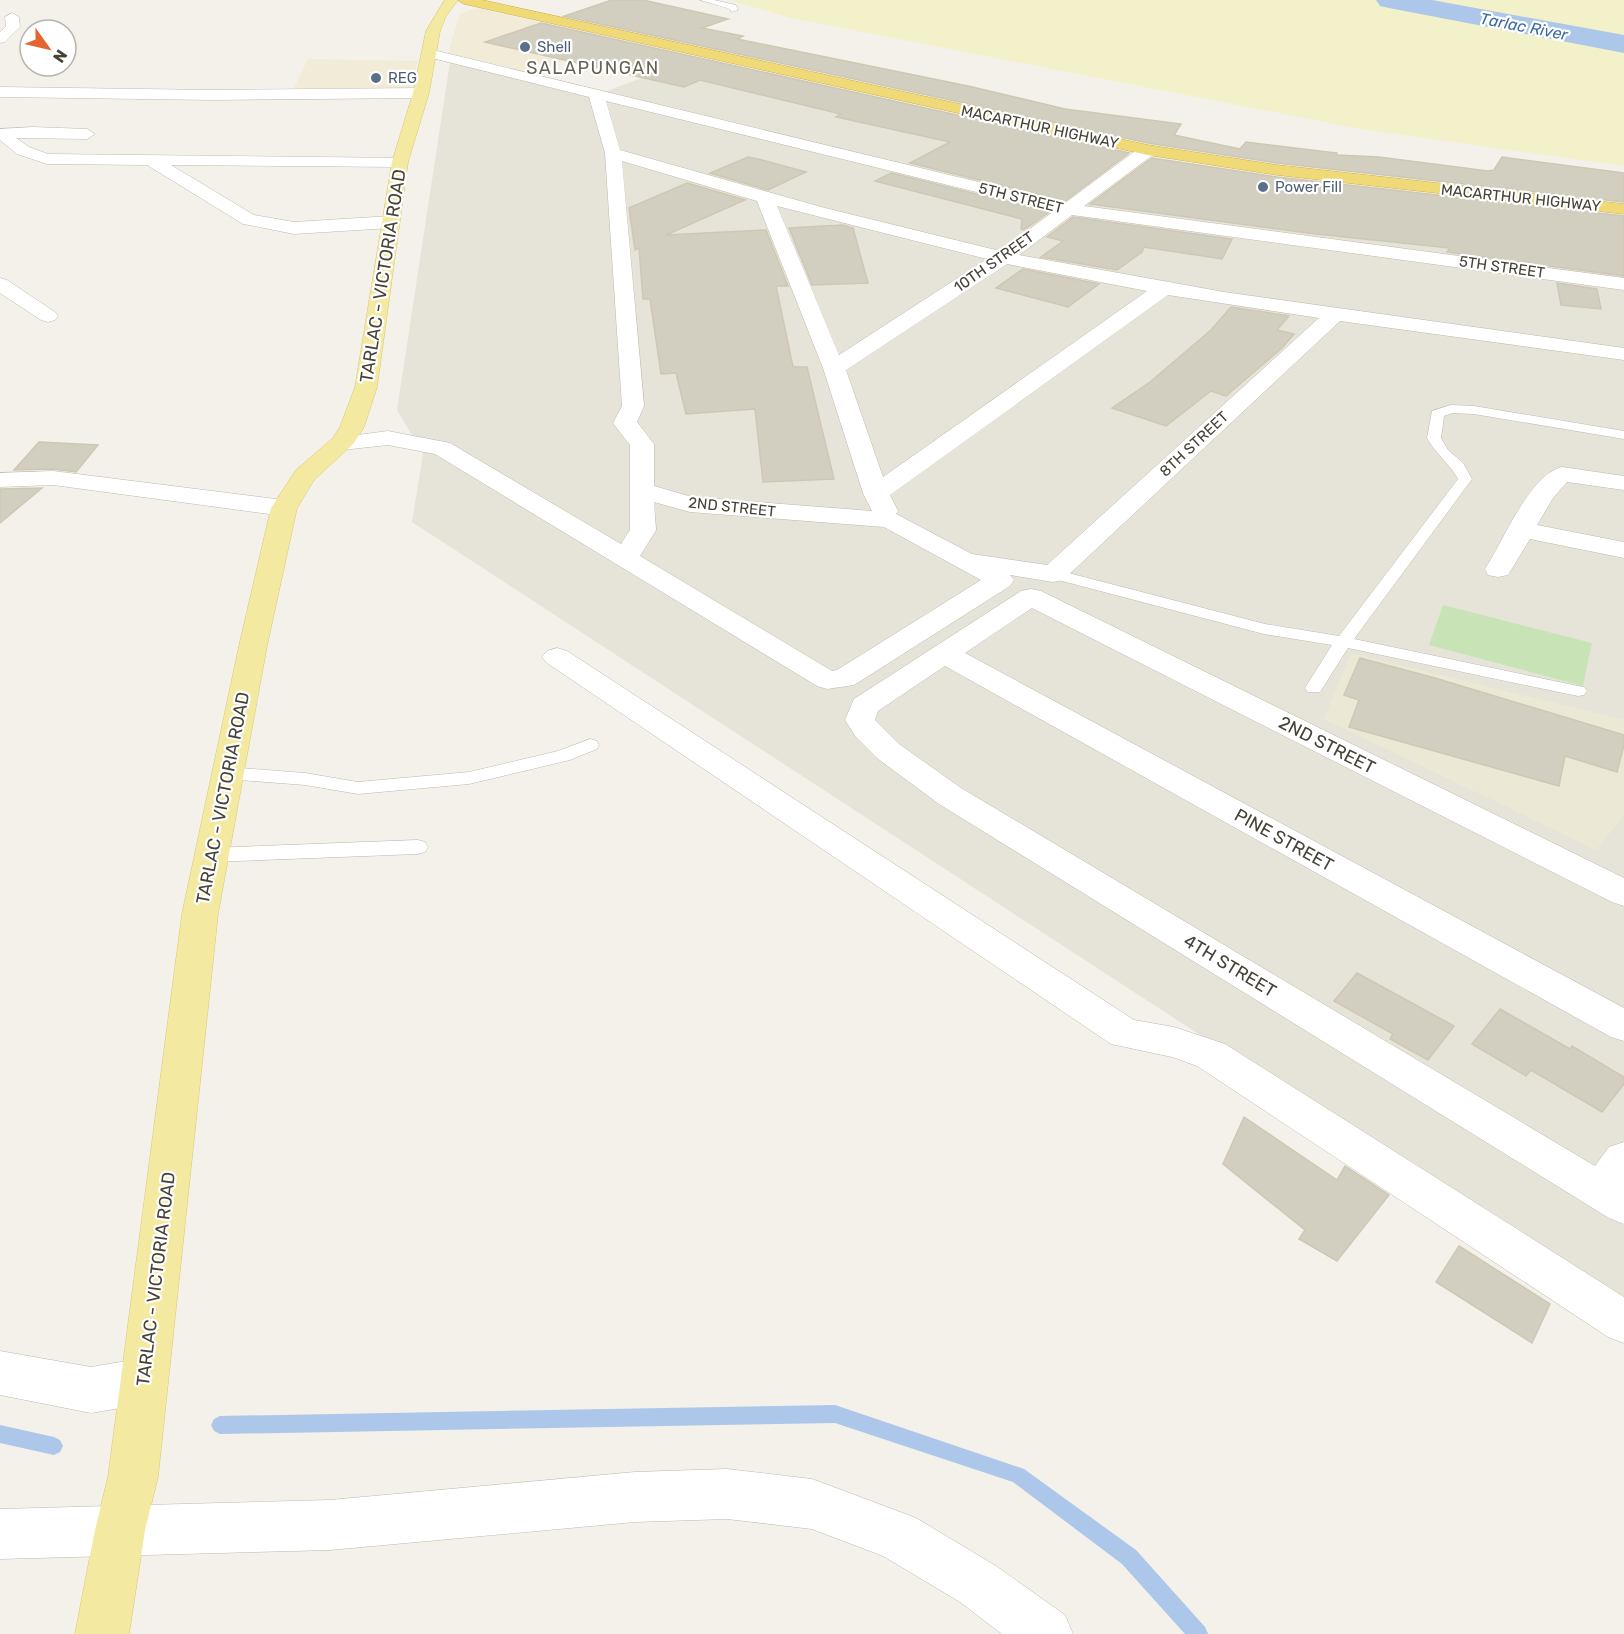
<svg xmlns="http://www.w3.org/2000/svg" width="1624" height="1634" viewBox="0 0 1624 1634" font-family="Rubik,sans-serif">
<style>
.residential{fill:#e6e4d8}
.commercial{fill:#f2ebd7}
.education{fill:#ebe8d5}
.green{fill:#c8e3b6}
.sand{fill:#f3f1c9}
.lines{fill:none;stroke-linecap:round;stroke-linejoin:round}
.stream{fill:#acc7e9;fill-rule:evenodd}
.river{fill:#acc7e9;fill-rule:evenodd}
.building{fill:#d3cfc0;stroke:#cec7b4;stroke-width:1.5}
.lane-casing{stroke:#bebaad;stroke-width:1}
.street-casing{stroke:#bebaad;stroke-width:1}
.primary-casing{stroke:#d8c972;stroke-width:1}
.highway-casing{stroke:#ceb148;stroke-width:1}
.lane{fill:#fff;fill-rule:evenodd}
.street{fill:#fff;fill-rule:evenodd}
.primary{fill:#f4e9a1;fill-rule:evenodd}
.highway{fill:#f0da78;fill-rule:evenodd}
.service-dot{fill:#5c6f8a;stroke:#fff;stroke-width:2}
.labels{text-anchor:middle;stroke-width:4.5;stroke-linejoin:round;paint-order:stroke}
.far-service-label{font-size:15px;fill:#4e5e75;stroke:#fff;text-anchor:start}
.far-street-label{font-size:15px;fill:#464338;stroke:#fff}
.far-water-label{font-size:16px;font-style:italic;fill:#3c6aa7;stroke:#fff}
.far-quarter-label{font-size:18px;letter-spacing:1.5px;fill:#686251;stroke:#fff}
.street-label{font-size:18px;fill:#464338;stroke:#fff}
</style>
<rect width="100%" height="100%" fill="#f3f1e9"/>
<!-- residential -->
<polygon class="residential" points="698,57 1182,167 1624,219 1624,1311 412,522 423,454 397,410 450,62 591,97"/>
<!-- commercial -->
<g class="commercial">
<polygon points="477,8 618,40 532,73 448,53 460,14"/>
<polygon points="308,59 418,61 408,93 292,92"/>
</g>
<!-- education -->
<polygon class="education" points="1351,653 1624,720 1624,815 1596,850 1324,719"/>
<!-- green -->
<polygon class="green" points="1443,605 1592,643 1583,686 1429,645"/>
<!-- sand -->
<polygon class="sand" points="730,0 1624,0 1624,166 1361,129 791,18"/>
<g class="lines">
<!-- stream -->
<g class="stream">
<polygon points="835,1405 1024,1469 1136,1550 1205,1627 1208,1634 1185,1634 1122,1564 1013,1482 835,1423 220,1434 214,1431 211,1425 214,1419 220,1416"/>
<polygon points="0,1425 54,1437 60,1440 63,1446 60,1452 54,1455 0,1443"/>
</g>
<!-- river -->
<polygon class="river" points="1376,0 1432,0 1624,35 1624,53 1389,8 1380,6"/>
</g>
<!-- building -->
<g class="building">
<polygon points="612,0 643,0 728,19 702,28 743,36 737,39 968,86 1065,109 1181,124 1174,135 1240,149 1246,142 1337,153 1336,155 1379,157 1488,171 1494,170 1502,157 1624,173 1624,202 1277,163 1148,143 564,16"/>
<polygon points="541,23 1129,153 1065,201 910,163 950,142 836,117 841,114 700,80 684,87 485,42"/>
<polygon points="748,157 758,159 806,172 768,190 710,173"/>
<polygon points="1152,158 1277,177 1624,216 1624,276 1447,252 1450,248 1316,234 1090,204"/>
<polygon points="891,173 1049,212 1024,230 1021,229 1022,219 875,181"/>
<polygon points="687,183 745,200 666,235 766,230 788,286 776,286 793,367 807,367 834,479 763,482 755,409 686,414 676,373 661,374 650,299 643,299 639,248 635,250 629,208"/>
<polygon points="1073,217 1232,239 1222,259 1144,247 1142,252 1117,270 1041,257 1063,241 1047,237"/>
<polygon points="843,225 853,228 868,283 812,285 789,228"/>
<polygon points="1023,269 1099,284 1068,307 996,288"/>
<polygon points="1557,283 1597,289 1601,309 1561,305"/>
<polygon points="1231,307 1289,316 1277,330 1294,334 1283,347 1226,396 1211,391 1166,426 1112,408 1150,382 1211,330"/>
<polygon points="39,442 98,445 76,472 53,469 14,470"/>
<polygon points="42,488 0,523 0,489"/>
<polygon points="1360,658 1435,678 1624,735 1624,745 1617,772 1565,756 1559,786 1349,727 1359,700 1344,695"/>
<polygon points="1357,973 1454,1026 1428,1060 1390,1039 1393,1034 1334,1001"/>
<polygon points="1500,1009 1570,1049 1572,1046 1624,1077 1624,1084 1602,1112 1531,1070 1526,1076 1472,1044"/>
<polygon points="1244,1117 1337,1180 1345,1166 1389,1195 1337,1261 1299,1239 1305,1230 1223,1164"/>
<polygon points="1459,1246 1550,1304 1532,1343 1436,1282"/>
</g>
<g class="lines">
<!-- lane casing -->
<g class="lane-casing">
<g id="lane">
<polygon points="700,0 714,0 736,5 738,10 731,12 730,9"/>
<path d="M1451,405L1474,406L1624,431V439L1474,414L1452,413L1444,416L1441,438L1448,450L1463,463L1472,479L1354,639L1578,686L1584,687L1587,691L1584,695L1578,696L1348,648L1320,692H1308L1305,688L1332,645L1264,634L1047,577L1045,574L1053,569L1265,624L1339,636L1458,479C1449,463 1436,454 1427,438L1432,411Z"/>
<polygon points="590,739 597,741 599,745 597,749 570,760 469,784 358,794 305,785 227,779 220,777 218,773 220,769 227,767 305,773 358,782 469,772 558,751"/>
<polygon points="418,840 425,842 428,847 425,852 418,854 212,862 205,860 202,855 205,850 212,848"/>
</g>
</g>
<!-- street casing -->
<g class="street-casing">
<g id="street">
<polygon points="12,13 19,17 20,27 5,42 0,43 0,32 6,26 5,17"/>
<path d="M429,49L1065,203L1142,146H1154L1156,150L1154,154L1084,206L1624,278V290L1072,215L1019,255L1224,292L1624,348V360L1340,321L1063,580L1053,582L1010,575L1014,580L1010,586L854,685L827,689L817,686L435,454L388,445L342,450L334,448L330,443L334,438L388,431L450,443L621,544L630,530V445L613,423L622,406L605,153L589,97L424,56L422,53ZM606,101L1054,211L1000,251L825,208L620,150ZM622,161L757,201L823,368L863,493L872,511L692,497L654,486V444L637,422L644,406ZM777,206L987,259L839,355ZM1007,264L1147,291L883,477L846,370ZM1168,295L1319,318L1047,565L972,554L896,514L898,511L890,495ZM654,502L690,512L884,527L981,580L837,670L832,671L640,556L656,530Z"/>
<polygon points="0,87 213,90 421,88 429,93 421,98 213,100 0,97"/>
<polygon points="33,127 87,129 95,134 87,139 16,138 29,147 48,154 406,158 408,162 406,166 400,167 171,165 254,215 294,222 391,216 397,218 400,222 397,226 391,228 294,234 249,225 243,224 147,165 47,164 17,154 0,140 0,129"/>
<polygon points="0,278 7,280 55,312 58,316 55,320 48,322 41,320 0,293"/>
<path d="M1562,467L1624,476V490L1567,482L1553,498L1537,525L1624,542V558L1530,539L1508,575L1498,577L1488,575L1485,569C1503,542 1529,475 1562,467Z"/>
<polygon points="53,471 284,500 293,503 297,508 293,513 284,516 53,485 0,487 0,473"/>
<polygon points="1031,589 1041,591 1624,878 1624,906 1612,902 1032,608 965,653 1624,1008 1624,1041 1611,1037 945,666 878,711 875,720 899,744 961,788 1595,1166 1609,1147 1624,1142 1624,1224 1609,1218 939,804 877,758 856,737 845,720 854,699 1021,591"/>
<polygon points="557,648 567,651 1134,1020 1174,1027 1225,1044 1624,1297 1624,1343 1608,1337 1197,1066 1172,1057 1111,1044 547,663 542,657 547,651"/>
<polygon points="0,1351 91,1367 144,1358 161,1365 167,1381 161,1397 144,1404 91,1413 0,1395"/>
<polygon points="727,1469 812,1479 916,1518 996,1566 1065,1615 1073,1634 1002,1634 960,1602 883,1556 812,1529 727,1519 635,1522 330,1550 0,1559 0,1509 330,1500 635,1472"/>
</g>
</g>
<!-- primary casing -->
<g class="primary-casing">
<polygon id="primary" points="445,0 458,0 446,16 440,31 429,93 408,162 377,387 364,427 354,443 314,480 297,508 267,646 218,914 158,1477 145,1530 129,1634 75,1634 95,1530 108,1477 182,914 239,646 271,508 296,470 333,438 340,427 355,387 392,162 413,93 426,31"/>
</g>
<!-- highway casing -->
<g class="highway-casing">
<polygon id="highway" points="458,0 482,0 1148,145 1277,165 1624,204 1624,214 1277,175 1148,155 464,4"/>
</g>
<!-- lane -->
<use href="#lane" class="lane"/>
<!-- street -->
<use href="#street" class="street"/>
<!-- primary -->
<use href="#primary" class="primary"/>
<!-- highway -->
<use href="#highway" class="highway"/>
</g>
<!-- markers -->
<g class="service-dot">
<circle cx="525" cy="47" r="6"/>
<circle cx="376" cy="78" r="6"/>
<circle cx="1263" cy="187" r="6"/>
</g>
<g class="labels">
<!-- far-service labels -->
<g class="far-service-label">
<text x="537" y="52">Shell</text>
<text x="388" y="83">REG</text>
<text x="1275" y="192">Power Fill</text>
</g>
<!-- far-street labels -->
<g class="far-street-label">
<text transform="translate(1040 127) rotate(12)" y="5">MACARTHUR HIGHWAY</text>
<text transform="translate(1021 198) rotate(14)" y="5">5TH STREET</text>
<text transform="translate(1521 198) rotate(6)" y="5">MACARTHUR HIGHWAY</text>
<text transform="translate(994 262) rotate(-35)" y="5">10TH STREET</text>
<text transform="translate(1502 267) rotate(8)" y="5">5TH STREET</text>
<text transform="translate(1194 444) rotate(-43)" y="5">8TH STREET</text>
<text transform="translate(732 507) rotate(6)" y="5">2ND STREET</text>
</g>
<!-- far-water labels -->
<g class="far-water-label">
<text transform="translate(1524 26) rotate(11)" y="6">Tarlac River</text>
</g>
<!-- far-quarter labels -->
<g class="far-quarter-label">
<text x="593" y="74">SALAPUNGAN</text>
</g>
<!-- street labels -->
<g class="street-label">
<text transform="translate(383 276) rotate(-81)" y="6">TARLAC - VICTORIA ROAD</text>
<text transform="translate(1327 745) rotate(27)" y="6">2ND STREET</text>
<text transform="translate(223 798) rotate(-79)" y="6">TARLAC - VICTORIA ROAD</text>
<text transform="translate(1284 840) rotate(29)" y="6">PINE STREET</text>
<text transform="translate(1230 966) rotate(31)" y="6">4TH STREET</text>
<text transform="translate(156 1279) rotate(-83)" y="6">TARLAC - VICTORIA ROAD</text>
</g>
</g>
<!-- north arrow -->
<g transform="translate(48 48) rotate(124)"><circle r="28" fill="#ffffff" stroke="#b5b4af" stroke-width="1.5"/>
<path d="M0-4.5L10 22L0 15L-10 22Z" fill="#e4652f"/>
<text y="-9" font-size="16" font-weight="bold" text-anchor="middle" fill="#464338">N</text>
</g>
</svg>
